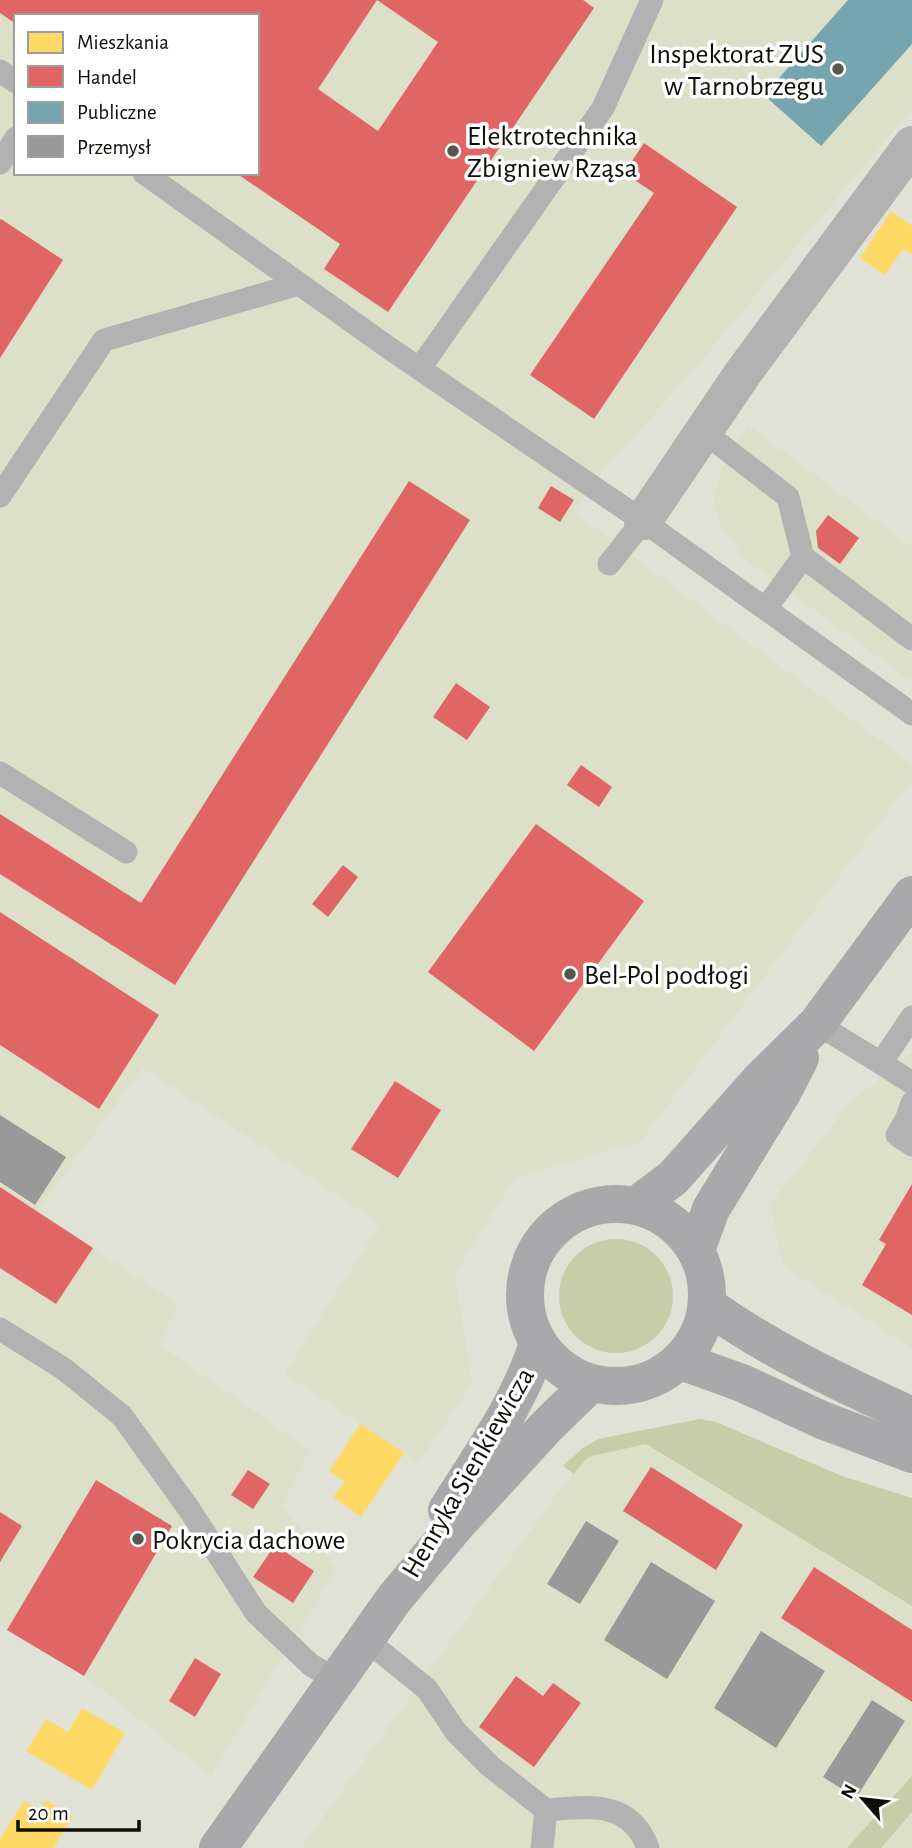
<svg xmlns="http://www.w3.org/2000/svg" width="912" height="1848" viewBox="0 0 912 1848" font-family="'Alegreya Sans',sans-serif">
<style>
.built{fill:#dce0c8;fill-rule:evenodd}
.green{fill:#c7cca9}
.homes{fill:#ffd966}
.shops{fill:#e06666}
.public{fill:#76a5af}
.industry{fill:#999}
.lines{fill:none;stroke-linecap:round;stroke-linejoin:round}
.lane{stroke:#b2b2b3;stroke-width:23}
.street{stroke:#b2b2b3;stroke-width:38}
.secondary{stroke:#a9a8aa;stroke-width:38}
.poi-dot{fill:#56584e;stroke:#fff;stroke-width:2.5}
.labels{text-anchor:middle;stroke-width:7;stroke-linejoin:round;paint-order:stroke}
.poi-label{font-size:28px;fill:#0c0d05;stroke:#fff;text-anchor:start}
.street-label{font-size:28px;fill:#0c0d05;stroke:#fff}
</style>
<rect width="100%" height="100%" fill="#e0e2d5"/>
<!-- built -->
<g class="built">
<path d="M0,0H912V109L686,379L609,464L574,512L912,764V780L640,1142L515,1178L455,1274L472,1384L418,1463L284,1374L380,1224L143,1068L37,1211L178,1304L159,1344L310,1450L280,1506L337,1567L211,1776L84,1676L0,1626ZM16,16H257V173H16Z"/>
<polygon points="748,425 912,547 912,682 739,555 743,549 722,528 714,499 721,469"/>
<polygon points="912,1053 912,1348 784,1267 770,1205 849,1104"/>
<polygon points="646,1444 912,1606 912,1776 847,1848 301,1848 554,1498 588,1457"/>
<polygon points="912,1812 912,1848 881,1848"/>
</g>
<!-- green -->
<g class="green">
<circle cx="616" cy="1296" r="57"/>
<polygon points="700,1419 716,1422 842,1476 912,1498 912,1606 646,1444 588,1457 574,1474 563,1466 583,1448 598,1439"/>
<polygon points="912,1776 912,1812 881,1848 847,1848"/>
</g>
<!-- homes -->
<g class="homes">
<polygon points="891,211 912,226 912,255 903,249 885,275 860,258"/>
<polygon points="360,1424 404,1453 361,1517 333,1497 345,1482 329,1471"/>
<polygon points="82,1708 125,1733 92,1790 26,1751 46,1719 68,1732"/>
<polygon points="46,1800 73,1817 53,1848 0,1848 0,1839 24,1801 40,1811"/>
</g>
<!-- shops -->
<g class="shops">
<polygon points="0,0 377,0 318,89 378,131 438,42 377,0 583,0 594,8 388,312 324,269 340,244 236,173 257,173 257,16 16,16 16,24 0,13"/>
<polygon points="644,143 737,207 594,419 530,375 654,193 624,173"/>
<polygon points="1,219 63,260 0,358 0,220"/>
<polygon points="409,481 470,520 175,985 0,874 0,814 141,903"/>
<polygon points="551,486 574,500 560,522 538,508"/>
<polygon points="828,515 859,538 840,564 818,548 816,531"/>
<polygon points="456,683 490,707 467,740 433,717"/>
<polygon points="581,765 612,787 599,807 567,785"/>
<polygon points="536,824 644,901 534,1051 428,972"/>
<polygon points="343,865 358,877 328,917 312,904"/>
<polygon points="0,912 159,1015 99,1109 0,1045"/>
<polygon points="395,1081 441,1110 398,1178 351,1149"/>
<polygon points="912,1184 912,1315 862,1285 886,1244 879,1240"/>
<polygon points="0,1187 93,1248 56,1304 0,1268"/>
<polygon points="651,1467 743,1525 716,1570 623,1511"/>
<polygon points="248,1470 270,1484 253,1509 231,1495"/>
<polygon points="96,1480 172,1526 84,1676 7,1630"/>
<polygon points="0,1512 22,1526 0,1562"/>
<polygon points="275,1545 314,1571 293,1603 253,1577"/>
<polygon points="814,1567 912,1630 912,1702 781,1618"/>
<polygon points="195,1658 221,1674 195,1717 169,1701"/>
<polygon points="516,1676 543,1696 553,1683 581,1703 534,1767 479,1727"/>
</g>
<!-- public -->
<polygon class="public" points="848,0 912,0 912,44 821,146 764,95"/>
<!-- industry -->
<g class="industry">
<polygon points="0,1115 66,1157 35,1205 0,1182"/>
<polygon points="586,1521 619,1541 580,1604 547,1584"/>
<polygon points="651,1562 715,1601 667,1679 604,1640"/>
<polygon points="761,1631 825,1671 776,1748 714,1708"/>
<polygon points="872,1700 905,1721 856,1798 823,1777"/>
</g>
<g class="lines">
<!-- lane -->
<g class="lane">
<polyline points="0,71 16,82"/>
<polyline points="0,163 16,138"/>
<polyline points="144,173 389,348 643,521 912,714"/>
<polyline points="420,368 603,108 652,0"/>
<polyline points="704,432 788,497 803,557 912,639"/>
<polyline points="0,496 104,340 299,284"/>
<polyline points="609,564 643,521"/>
<polyline points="766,608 803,557"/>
<polyline points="0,773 126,852"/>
<polyline points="817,1024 881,1063 912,1017"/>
<polyline points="881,1063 912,1083"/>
<polyline points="912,1103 907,1118 897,1135 912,1145"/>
<polyline points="0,1329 64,1369 122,1416 189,1509 256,1613 311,1665 337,1680"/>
<path d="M365,1639L427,1689L456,1732L490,1766L546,1810C588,1807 630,1799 648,1848"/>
<polyline points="542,1848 546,1810"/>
</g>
<!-- street -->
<polyline class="street" points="643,521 743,373 912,145"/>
<!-- secondary -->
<g class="secondary">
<circle cx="616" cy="1295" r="91"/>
<polyline points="637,1205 673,1178 760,1080 817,1024 912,895"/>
<polyline points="696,1250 711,1209 782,1093 800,1058"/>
<path d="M707,1305C771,1351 841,1383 912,1416"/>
<polyline points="681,1361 742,1383 822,1420 912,1454"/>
<path d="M447,1510C480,1457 519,1404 538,1344"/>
<polyline points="218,1848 394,1599 456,1525 546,1427 590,1384"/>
</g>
</g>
<!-- markers -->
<g class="poi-dot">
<circle cx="838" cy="69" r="7"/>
<circle cx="453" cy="151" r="7"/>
<circle cx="570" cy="974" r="7"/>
<circle cx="138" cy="1539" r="7"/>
</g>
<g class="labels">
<!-- poi labels -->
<g class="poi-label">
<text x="824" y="63" text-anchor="end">Inspektorat ZUS<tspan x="824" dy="32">w Tarnobrzegu</tspan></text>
<text x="467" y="145">Elektrotechnika<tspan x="467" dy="32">Zbigniew Rząsa</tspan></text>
<text x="584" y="984">Bel-Pol podłogi</text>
<text x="152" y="1549">Pokrycia dachowe</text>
</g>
<!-- street labels -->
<g class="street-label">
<text transform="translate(467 1472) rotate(-60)" y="10">Henryka Sienkiewicza</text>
</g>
</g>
<!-- legend -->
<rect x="14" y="14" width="245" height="161" fill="#ffffff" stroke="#9e9e9b" stroke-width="2"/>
<rect x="28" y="32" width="35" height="21" fill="#ffd966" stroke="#9e9e9b" stroke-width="2"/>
<text x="77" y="49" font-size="21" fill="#0c0d05">Mieszkania</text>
<rect x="28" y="66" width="35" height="21" fill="#e06666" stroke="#9e9e9b" stroke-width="2"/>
<text x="77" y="84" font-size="21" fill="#0c0d05">Handel</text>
<rect x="28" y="102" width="35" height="21" fill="#76a5af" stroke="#9e9e9b" stroke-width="2"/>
<text x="77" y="119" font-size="21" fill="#0c0d05">Publiczne</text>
<rect x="28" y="136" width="35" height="21" fill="#999999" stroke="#9e9e9b" stroke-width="2"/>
<text x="77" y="154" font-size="21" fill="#0c0d05">Przemysł</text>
<!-- north arrow -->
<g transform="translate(863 1799) rotate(298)" stroke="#ffffff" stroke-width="5" paint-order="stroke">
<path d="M0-5L12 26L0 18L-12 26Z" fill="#0c0d05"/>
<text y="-10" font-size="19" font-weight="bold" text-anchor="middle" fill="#0c0d05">N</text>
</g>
<!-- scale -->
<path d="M18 1820v10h121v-10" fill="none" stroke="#0c0d05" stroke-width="3.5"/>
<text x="28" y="1820" font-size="21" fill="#0c0d05" stroke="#ffffff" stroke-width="5" paint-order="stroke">20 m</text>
</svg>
